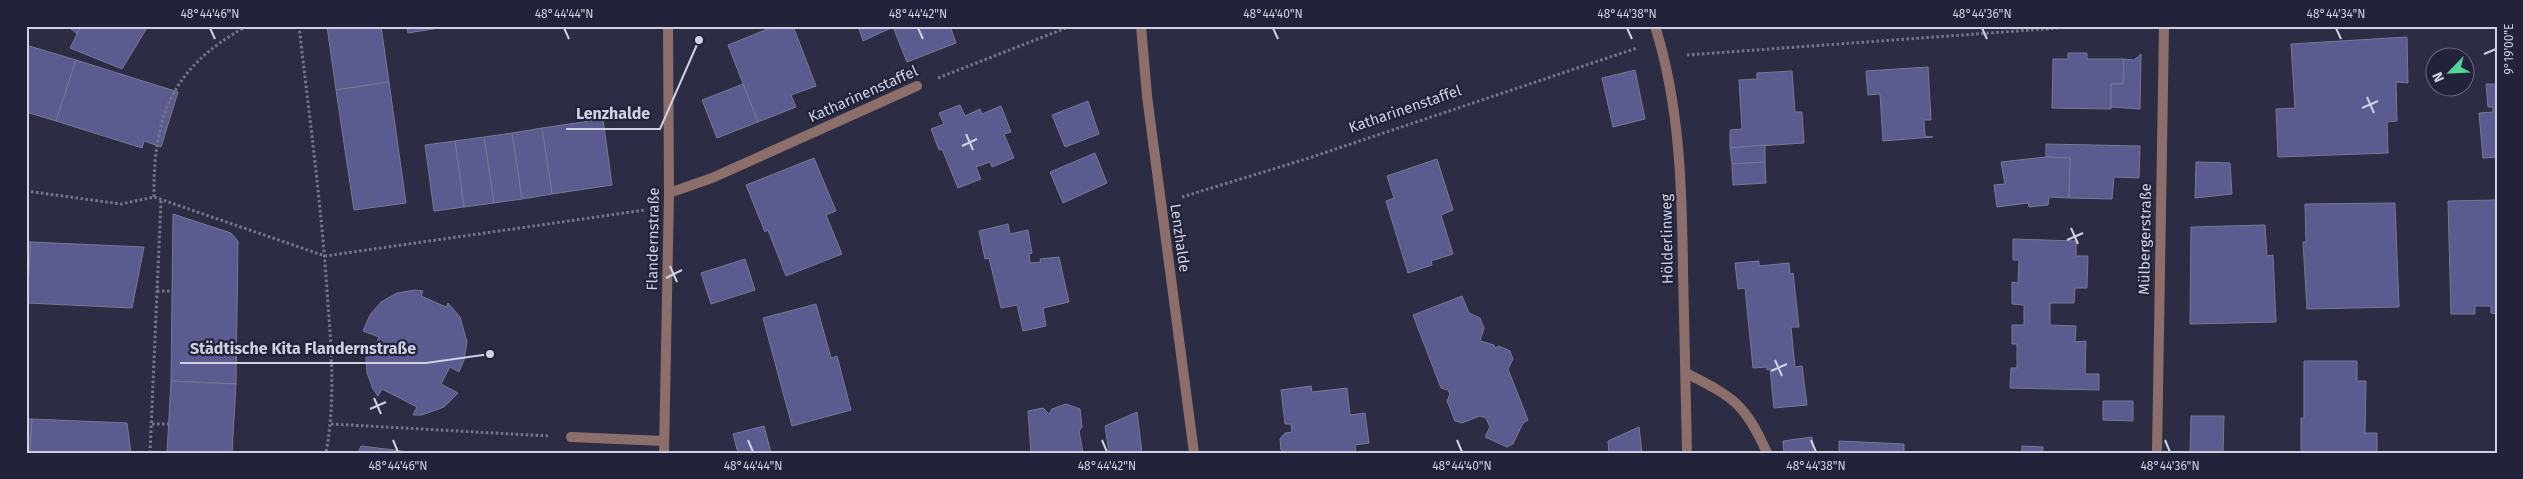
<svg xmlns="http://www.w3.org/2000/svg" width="2523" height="479" viewBox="0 0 2523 479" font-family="'Fira Sans',sans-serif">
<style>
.building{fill:#5c5b8f;stroke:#787896}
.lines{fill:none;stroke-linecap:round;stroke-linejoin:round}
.path{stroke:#76768b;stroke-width:3;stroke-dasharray:2.5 2.5;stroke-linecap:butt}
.service{stroke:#8c6f6b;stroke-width:10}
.minor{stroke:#8c6f6b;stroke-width:10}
.tertiary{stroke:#8c6f6b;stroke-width:10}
.ticks{fill:none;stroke:#cfd0e0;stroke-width:2}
.labels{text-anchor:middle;stroke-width:4.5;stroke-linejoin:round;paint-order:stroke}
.street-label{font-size:15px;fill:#cfd0e0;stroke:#23223b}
.leader{fill:none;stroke:#cfd0e0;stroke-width:2}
.callout-dot{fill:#cfd0e0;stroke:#23223b;stroke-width:2}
.callout-label{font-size:16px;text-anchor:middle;font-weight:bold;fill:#cfd0e0;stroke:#23223b;stroke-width:4.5;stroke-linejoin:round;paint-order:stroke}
.neatline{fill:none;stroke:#cfd0e0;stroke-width:2}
.ticks-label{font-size:12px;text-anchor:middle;fill:#cfd0e0}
</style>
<rect width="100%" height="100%" fill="#2d2c45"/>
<!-- building -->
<g class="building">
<polygon points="68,26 81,26 77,34"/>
<polygon points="81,26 148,26 122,69 70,48"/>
<polygon points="327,26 381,26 389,82 336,90"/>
<polygon points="407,26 439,26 439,28 408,33"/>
<polygon points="775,26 793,26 816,86 791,95 796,107 758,122 728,45"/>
<polygon points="858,26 950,26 956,43 907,62 893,27 863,41"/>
<polygon points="2407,37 2408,83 2396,82 2397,121 2387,122 2388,153 2278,157 2276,109 2295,108 2291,44"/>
<polygon points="26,45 76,60 56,121 26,112"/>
<polygon points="2068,53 2087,53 2087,59 2124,59 2123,84 2111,84 2111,109 2052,108 2053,59 2068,59"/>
<polygon points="2141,54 2140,109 2111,107 2111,84 2123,84 2124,59 2134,60"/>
<polygon points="76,60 178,92 161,147 144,141 142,148 56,121"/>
<polygon points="1928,67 1931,120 1924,120 1925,136 1933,137 1883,141 1880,94 1868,95 1866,71"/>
<polygon points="1635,70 1645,119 1613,127 1602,78"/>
<polygon points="1792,71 1795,112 1802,112 1804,143 1730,148 1730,130 1742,129 1739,80 1757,79 1757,73"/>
<polygon points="389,82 406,203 354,210 336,90"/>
<polygon points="743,84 758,122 717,138 702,100"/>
<polygon points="2486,84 2497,84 2497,157 2483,158 2479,113 2493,112 2493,107 2488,107"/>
<polygon points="1088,101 1099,134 1065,147 1052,115"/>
<polygon points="960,105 965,116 980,109 982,114 1001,106 1011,132 1004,134 1014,158 992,167 990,162 976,167 981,179 958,188 942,149 939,150 931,129 944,124 939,113"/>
<polygon points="603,119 612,185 552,194 542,128"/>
<polygon points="542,128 552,194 522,199 512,133"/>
<polygon points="512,133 522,199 494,203 484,137"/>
<polygon points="484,137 494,203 464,207 455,141"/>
<polygon points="455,141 464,207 434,211 425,145"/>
<polygon points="2046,144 2140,146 2139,178 2114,177 2112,199 2069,198 2070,158 2046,157"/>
<polygon points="1765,145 1765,162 1732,164 1730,148"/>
<polygon points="1095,153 1107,183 1063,203 1050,172"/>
<polygon points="2046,157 2070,158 2069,198 2049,197 2048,205 2029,207 2028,203 1997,207 1994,185 2005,184 2001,162"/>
<polygon points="814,158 836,211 826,215 842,254 786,276 768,230 765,232 746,185"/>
<polygon points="1437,159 1453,210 1441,215 1453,254 1431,261 1432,265 1408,273 1386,201 1394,198 1387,176"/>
<polygon points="1765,162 1766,183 1733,185 1732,164"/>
<polygon points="2196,162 2230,163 2232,194 2195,198"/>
<polygon points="2497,200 2497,314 2491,313 2491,306 2475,306 2475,314 2451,314 2448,201"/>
<polygon points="2395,203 2399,307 2307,309 2303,242 2306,242 2305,204"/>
<polygon points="173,214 231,233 238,241 236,384 171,381"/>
<polygon points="1008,224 1010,234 1028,230 1032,253 1029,254 1030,263 1041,262 1040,259 1059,257 1069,302 1043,308 1046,326 1023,331 1017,305 1001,308 989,258 985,259 979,231"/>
<polygon points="2265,225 2267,256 2273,255 2276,322 2190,324 2191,227"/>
<polygon points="2013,239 2076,241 2076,256 2088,256 2087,288 2075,288 2074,303 2050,303 2050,325 2076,326 2075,342 2086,341 2085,374 2099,374 2099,390 2010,388 2011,368 2017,368 2017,344 2012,344 2012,325 2024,325 2024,305 2012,304 2012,282 2018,283 2019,260 2013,260"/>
<polygon points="26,241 31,242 27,303 26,303"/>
<polygon points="31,242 144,247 132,308 27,303"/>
<polygon points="745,259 755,290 711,304 701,273"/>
<polygon points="1759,261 1759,266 1789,263 1790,274 1793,273 1799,327 1791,327 1795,367 1802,366 1807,405 1774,408 1770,369 1767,370 1767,367 1753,368 1745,288 1738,289 1735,263"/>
<polygon points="415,290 423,291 421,296 446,307 448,303 460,317 467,342 464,360 459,372 450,367 441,384 458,393 444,407 422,415 413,415 417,407 382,389 378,396 373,389 367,373 366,359 367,352 371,354 379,337 363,331 370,315 381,302 397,293"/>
<polygon points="1462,296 1469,313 1480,318 1484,328 1480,341 1494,345 1495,348 1499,346 1510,351 1513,359 1508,369 1528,420 1523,423 1513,444 1507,447 1485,437 1490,427 1486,418 1480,416 1462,423 1455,421 1447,401 1450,394 1448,390 1441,388 1413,315"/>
<polygon points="816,304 831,358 837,356 851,410 792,426 763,318"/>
<polygon points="2304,361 2357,361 2357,381 2366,381 2365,433 2377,433 2377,453 2301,453 2301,418 2304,418"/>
<polygon points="171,381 236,384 232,453 167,453"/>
<polygon points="1311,386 1312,392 1347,388 1350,415 1365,413 1369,443 1355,445 1356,453 1285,453 1281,450 1280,439 1285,433 1292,432 1291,424 1285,424 1281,390"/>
<polygon points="2103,401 2133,401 2133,421 2103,420"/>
<polygon points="1066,404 1080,409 1082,427 1079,431 1083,453 1031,453 1028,411 1043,408 1049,414 1052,409"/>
<polygon points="1137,412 1142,453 1109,453 1105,426"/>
<polygon points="2191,416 2224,416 2223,453 2190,453"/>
<polygon points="26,419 32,419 30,453 26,453"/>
<polygon points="32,419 127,423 131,453 30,453"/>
<polygon points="764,426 771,453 738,453 733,434"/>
<polygon points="1639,427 1642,453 1609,453 1608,441"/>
<polygon points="1812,437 1813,453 1784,453 1783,441"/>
<polygon points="1839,441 1904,444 1904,453 1839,453"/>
<polygon points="361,446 418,453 358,453"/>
<polygon points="2022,446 2043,447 2043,452 2061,453 2022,453"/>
</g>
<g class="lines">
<!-- path -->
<g class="path">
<path d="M299,26C309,114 321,202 327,290C331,345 336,398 326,453"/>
<polyline points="1687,55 2086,26"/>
<polyline points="938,78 1071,26"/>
<polyline points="26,191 121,204 154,197 325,256 645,210"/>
<path d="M154,197C153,116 172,67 247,26"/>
<polyline points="1182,197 1309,158 1637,48"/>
<polyline points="157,291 173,291"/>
<polyline points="152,424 168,424"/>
<polyline points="331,424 548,436"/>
<polyline points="150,453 161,200"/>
</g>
<!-- service -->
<g class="service">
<polyline points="669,193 712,178 917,86"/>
<polyline points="571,437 664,441"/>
</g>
<!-- minor -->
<g class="minor">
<polyline points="1141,26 1147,96 1194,453"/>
<path d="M1655,26C1680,105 1682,189 1683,270C1684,331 1686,392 1687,453"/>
<path d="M1686,373C1733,397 1745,403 1767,453"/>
<polyline points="664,453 669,193 668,26"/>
</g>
<!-- tertiary -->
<polyline class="tertiary" points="2157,453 2164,26"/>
</g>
<!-- ticks -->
<path class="ticks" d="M210,28L215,39M564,28L569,39M918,28L923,39M1273,28L1278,39M1627,28L1632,39M1982,28L1987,39M2336,28L2341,39M2484,54L2496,49M2367,97L2374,113M2362,108L2378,101M966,134L973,150M962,146L977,139M2071,228L2078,244M2067,240L2083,233M670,266L677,282M666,278L682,270M1775,360L1782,376M1771,371L1787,364M374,398L381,414M370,409L386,402M393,440L398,452M748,440L753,452M1102,440L1107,452M1457,440L1462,452M1811,440L1816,452M2165,440L2170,452"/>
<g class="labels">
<!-- street labels -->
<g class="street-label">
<text transform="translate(863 94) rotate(-24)" y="5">Katharinenstaffel</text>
<text transform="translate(1405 109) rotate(-19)" y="5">Katharinenstaffel</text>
<text transform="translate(1180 238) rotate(82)" y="5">Lenzhalde</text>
<text transform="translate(653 239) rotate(-89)" y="5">Flandernstraße</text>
<text transform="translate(1667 239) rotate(-91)" y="5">Hölderlinweg</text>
<text transform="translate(2145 239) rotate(-89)" y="5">Mülbergerstraße</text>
</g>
</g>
<!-- callouts -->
<path class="leader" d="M699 40L660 129H566M490 354L426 363H180"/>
<g class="callout-dot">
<circle cx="699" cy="40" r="5"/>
<circle cx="490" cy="354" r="5"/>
</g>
<g class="callout-label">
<text x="613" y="119">Lenzhalde</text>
<text x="303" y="354">Städtische Kita Flandernstraße</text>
</g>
<!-- border -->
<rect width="2523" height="479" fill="none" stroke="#23223b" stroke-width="55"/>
<!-- north arrow -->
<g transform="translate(2450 72) rotate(246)"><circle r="24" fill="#23223b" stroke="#68687d"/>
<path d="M0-4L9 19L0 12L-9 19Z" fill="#53d396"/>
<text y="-8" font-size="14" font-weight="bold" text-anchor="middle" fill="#cfd0e0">N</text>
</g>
<rect x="28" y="28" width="2468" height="424" class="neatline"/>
<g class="ticks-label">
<text x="210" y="18">48°44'46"N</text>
<text x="564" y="18">48°44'44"N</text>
<text x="918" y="18">48°44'42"N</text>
<text x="1273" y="18">48°44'40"N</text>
<text x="1627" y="18">48°44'38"N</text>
<text x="1982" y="18">48°44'36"N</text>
<text x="2336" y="18">48°44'34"N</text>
<text transform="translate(2509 49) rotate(-90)" y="4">9°19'00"E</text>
<text x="398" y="470">48°44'46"N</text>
<text x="753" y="470">48°44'44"N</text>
<text x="1107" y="470">48°44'42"N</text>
<text x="1462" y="470">48°44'40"N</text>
<text x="1816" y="470">48°44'38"N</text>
<text x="2170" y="470">48°44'36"N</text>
</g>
</svg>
